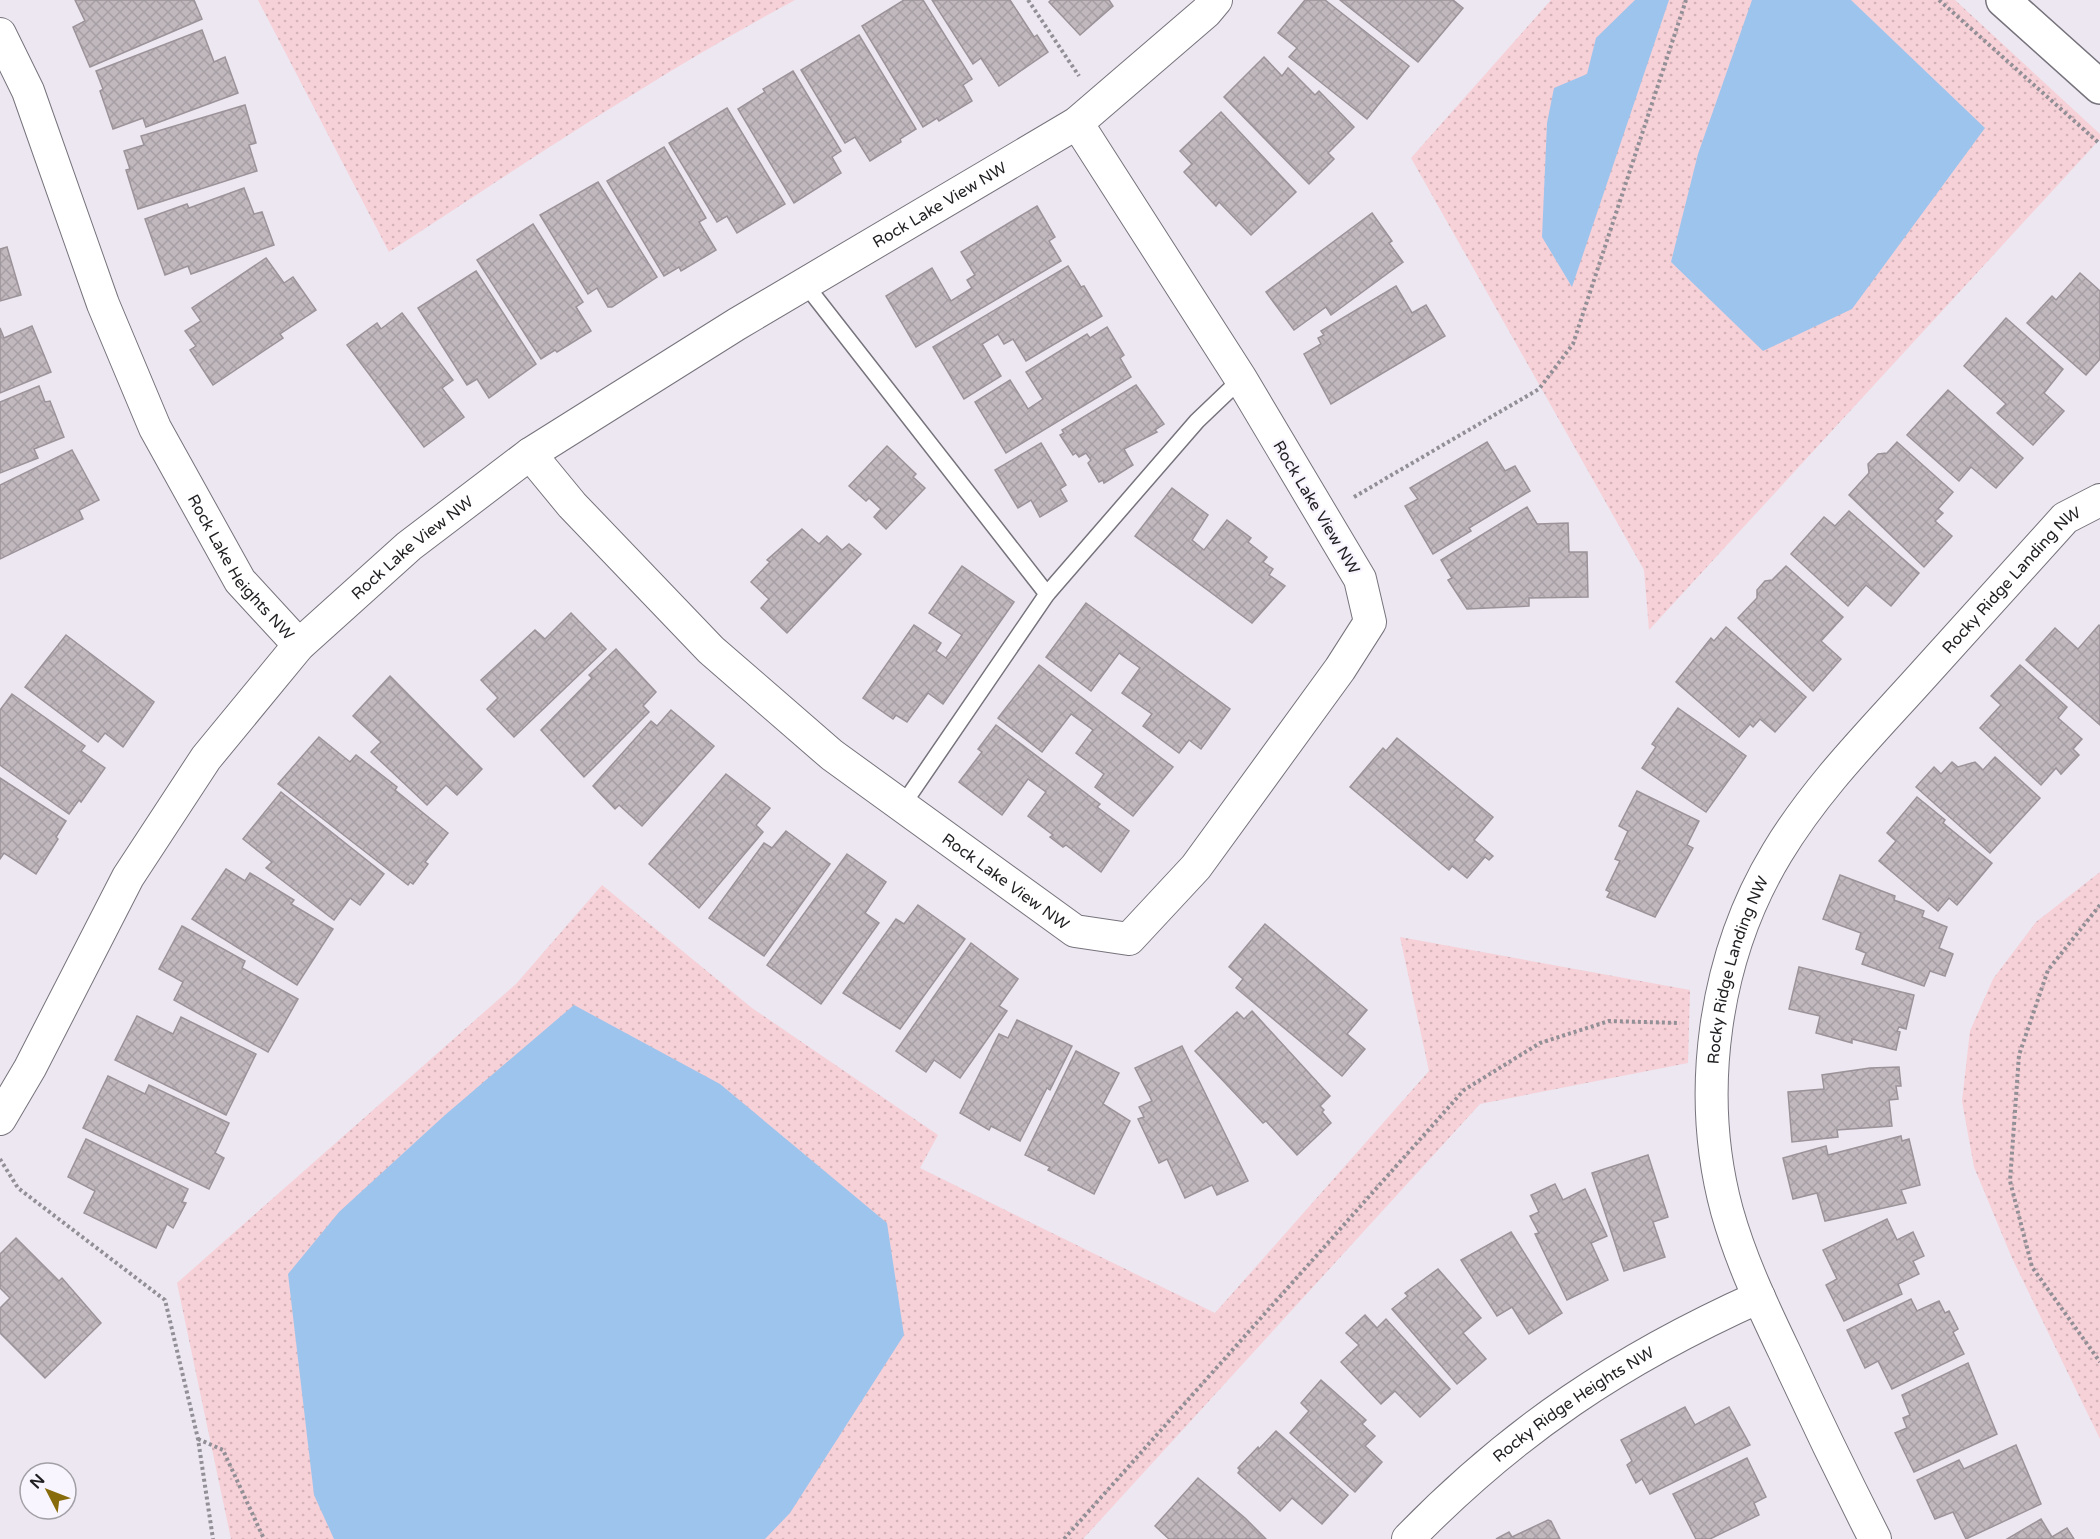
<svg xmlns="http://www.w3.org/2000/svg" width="2100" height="1539" viewBox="0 0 2100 1539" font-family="'Varela Round',sans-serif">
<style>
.park{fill:url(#park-dots)}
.water{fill:#9dc4ed}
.building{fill:url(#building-cross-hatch);stroke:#9c9399;stroke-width:1.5}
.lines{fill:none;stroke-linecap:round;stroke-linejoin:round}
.lane-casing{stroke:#77737c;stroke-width:18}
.street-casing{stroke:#77737c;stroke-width:34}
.secondary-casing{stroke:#77737c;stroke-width:36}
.path{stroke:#928f96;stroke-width:4;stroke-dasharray:3 3;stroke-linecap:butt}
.lane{stroke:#fff;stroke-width:15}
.street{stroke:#fff;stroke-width:32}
.secondary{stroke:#fff;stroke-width:33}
.labels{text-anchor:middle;stroke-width:5;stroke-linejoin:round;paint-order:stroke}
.street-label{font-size:16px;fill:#1f1e21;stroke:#f9f5fe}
</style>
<defs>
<pattern id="park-dots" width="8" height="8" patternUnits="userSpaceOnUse" patternTransform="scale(1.5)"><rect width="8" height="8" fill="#f7d1d8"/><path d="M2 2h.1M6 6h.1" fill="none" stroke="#d3b3b9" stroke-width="1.8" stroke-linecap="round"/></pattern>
<pattern id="building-cross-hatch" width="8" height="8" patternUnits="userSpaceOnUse" patternTransform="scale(1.5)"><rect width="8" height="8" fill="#c1b8be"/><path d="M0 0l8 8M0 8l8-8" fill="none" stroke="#a59ea3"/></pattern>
</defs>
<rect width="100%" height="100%" fill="#ece7f1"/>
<!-- park -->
<g class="park">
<path d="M258,0H795C655,75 522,165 389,252Z"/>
<polygon points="1551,0 1955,0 2100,134 2100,139 1649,630 1644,570 1411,158"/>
<polygon points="2100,872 2100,1439 2012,1258 1974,1167 1962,1101 1970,1031 1993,979 2036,922"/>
<polygon points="602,885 752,1008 938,1135 920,1168 1215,1313 1429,1071 1400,937 1690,990 1688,1063 1480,1104 1083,1539 231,1539 177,1283 516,984"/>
</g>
<!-- water -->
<g class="water">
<polygon points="1635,0 1669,0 1572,287 1542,237 1547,123 1554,88 1587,74 1596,38"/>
<polygon points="1752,0 1851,0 1985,128 1852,309 1763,351 1671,262 1698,154"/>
<polygon points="574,1005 720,1084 887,1223 904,1335 790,1513 765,1539 334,1539 314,1495 288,1274 339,1212 445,1115"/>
</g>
<!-- building -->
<g class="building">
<polygon points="75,0 194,0 202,19 90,67 73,27 85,21"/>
<polygon points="904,0 923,0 972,79 963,85 972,101 939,121 937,118 923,127 862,26"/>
<polygon points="932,0 1010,0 1034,37 1037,35 1048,52 999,86 981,58 973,64"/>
<polygon points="1051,0 1109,0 1113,6 1080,35 1049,2"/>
<polygon points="1305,0 1325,0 1409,66 1367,119 1289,57 1297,48 1278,33"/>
<polygon points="1340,0 1453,0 1463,8 1418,62"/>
<polygon points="202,30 214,62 225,57 238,93 146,127 143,118 113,129 100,91 103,89 96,71"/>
<polygon points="859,35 916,129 900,139 901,142 870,161 855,137 845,143 801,70"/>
<polygon points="1264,57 1282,76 1288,68 1315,95 1319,91 1354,127 1328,153 1334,159 1309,184 1224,97"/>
<polygon points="793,71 841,151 832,157 841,173 794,203 738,109 765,92 763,89"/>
<polygon points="245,105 256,143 249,145 257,171 138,209 126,170 130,169 124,151 144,145 141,136"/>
<polygon points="727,108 785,204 737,233 727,216 717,222 669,143"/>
<polygon points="1221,112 1296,192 1251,235 1219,202 1216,206 1184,172 1192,164 1180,151"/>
<polygon points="664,147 706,218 699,222 716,250 681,271 679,267 664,276 607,181"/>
<polygon points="598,182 657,277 612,307 608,307 597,288 588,294 540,215"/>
<polygon points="244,188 254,214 262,212 274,245 191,274 188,266 165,275 145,219 187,204 189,208"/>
<polygon points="1037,206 1055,237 1049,241 1061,261 916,347 886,296 932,268 951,301 972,288 967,280 975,275 961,252"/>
<polygon points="1372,213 1392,241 1389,243 1403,262 1331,315 1326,307 1294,330 1266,292"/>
<polygon points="533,224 583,302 576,307 591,331 557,352 555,350 541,359 477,260"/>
<polygon points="7,247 21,295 0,301 0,249"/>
<polygon points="266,258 284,283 293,277 316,310 280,334 283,338 213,385 190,350 196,346 185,331 201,321 192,308"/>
<polygon points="1068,266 1081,287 1084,286 1102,316 1026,361 1013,339 1004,344 998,334 982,344 1001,376 964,399 933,347"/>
<polygon points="476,271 536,364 489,398 477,379 467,385 418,308"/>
<polygon points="2080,273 2100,291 2100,359 2086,375 2027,323 2052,296 2056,300"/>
<polygon points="1396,286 1412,313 1426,305 1445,336 1331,404 1304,354 1321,344 1318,338 1324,335 1321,331"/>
<polygon points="402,313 453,380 442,388 464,417 424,447 347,345 377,323 381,329"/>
<polygon points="2006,318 2063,369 2044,393 2064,411 2033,445 1997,413 2006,404 1964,366"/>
<polygon points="32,326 51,372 0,393 0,328 4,338"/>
<polygon points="1107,327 1124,355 1120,358 1131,377 1006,453 975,402 1010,380 1028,409 1043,399 1026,372 1087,334 1090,338"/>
<polygon points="1136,385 1164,424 1155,430 1157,432 1124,449 1133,465 1104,483 1103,480 1099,482 1088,463 1091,460 1086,453 1079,457 1076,453 1073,455 1060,435 1064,433 1062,430"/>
<polygon points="39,386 45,402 50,401 64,437 34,449 38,458 0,473 0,402"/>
<polygon points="1948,390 2023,458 1996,488 1971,467 1959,481 1907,435"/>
<polygon points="1487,442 1505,471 1515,466 1530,491 1469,528 1471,531 1433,554 1405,506 1418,499 1410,488"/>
<polygon points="1897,442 1953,492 1938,509 1943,513 1935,521 1952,536 1924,567 1849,495 1869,473 1868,464 1878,454 1887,453"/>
<polygon points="1041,443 1066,485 1060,489 1067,501 1040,517 1031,500 1018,508 995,470"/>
<polygon points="887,446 916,474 913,477 925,488 886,529 874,517 881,509 869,498 866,501 849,486"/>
<polygon points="72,450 99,500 79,510 83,519 0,559 0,485"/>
<polygon points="1172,488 1208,515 1192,540 1204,550 1227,520 1251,538 1248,542 1267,557 1263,562 1273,569 1269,575 1285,586 1252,623 1135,536"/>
<polygon points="1527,507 1537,524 1568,523 1569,552 1587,552 1588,597 1529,598 1529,606 1467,609 1448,580 1452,578 1441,560"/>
<polygon points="1849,511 1919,573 1891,606 1866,585 1848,606 1791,554 1824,517 1835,526"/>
<polygon points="802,529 819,544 827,536 842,550 849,544 861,554 787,633 761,608 769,599 751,582 770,562 767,560"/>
<polygon points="962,566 1014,602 943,704 928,693 907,722 896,715 893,719 863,698 914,625 941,643 936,651 946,658 962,635 929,613"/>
<polygon points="1786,566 1843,617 1821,641 1841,659 1813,691 1738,618 1757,598 1757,590 1765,581 1772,580"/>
<polygon points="1086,603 1230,709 1201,749 1189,740 1179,753 1143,726 1152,714 1122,693 1140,668 1119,653 1091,691 1046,657"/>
<polygon points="571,613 606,649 514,737 487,709 498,698 481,680 535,630 545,639"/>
<polygon points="2099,625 2100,626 2100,725 2026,660 2055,628 2078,649"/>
<polygon points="1726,627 1806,697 1775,732 1760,719 1753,727 1750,724 1739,737 1676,682 1711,638 1714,641"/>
<polygon points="66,635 154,702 123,747 105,733 98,742 25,687"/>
<polygon points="616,649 656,692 643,706 649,712 584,777 541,730 592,678 589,675"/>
<polygon points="1039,665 1173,767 1133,816 1095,787 1104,774 1076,753 1093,730 1071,714 1042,752 998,718"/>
<polygon points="2020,665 2067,707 2058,718 2082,739 2073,749 2079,755 2061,774 2056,768 2041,785 1980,728 2001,705 1991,696"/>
<polygon points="390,676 482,769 457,795 446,785 427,805 371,752 381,742 353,716"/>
<polygon points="12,694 85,746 81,751 105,768 81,802 79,800 69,814 0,765 0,710"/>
<polygon points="1678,708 1746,756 1706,812 1642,768 1656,747 1652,744"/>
<polygon points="671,710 714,746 642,826 619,805 615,809 593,786 651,721 657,726"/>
<polygon points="996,725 1100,804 1097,807 1129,831 1101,872 1066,845 1063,847 1050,837 1053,835 1028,816 1046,792 1028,779 1002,815 959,782 982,752 978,749"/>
<polygon points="319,737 350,762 356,755 397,787 395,790 448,833 425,862 428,864 413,884 410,882 408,885 278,784"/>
<polygon points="1397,738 1493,817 1474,840 1493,856 1489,860 1485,857 1467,878 1452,866 1449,870 1350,787 1383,748 1386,751"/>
<polygon points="1995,757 2040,798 1990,853 1916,787 1934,767 1941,774 1952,762 1958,767 1975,762 1983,770"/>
<polygon points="726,774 770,808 756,825 763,832 699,908 649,864"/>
<polygon points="0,778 66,821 56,837 58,839 36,874 4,853 0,859"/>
<polygon points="1637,791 1699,821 1687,845 1693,848 1655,917 1607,897 1610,892 1606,890 1620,861 1615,859 1628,831 1619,826"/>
<polygon points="281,792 384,874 360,905 350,898 334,920 266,868 272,862 243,839"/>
<polygon points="1917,797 1945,820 1943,823 1992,863 1957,905 1949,898 1938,911 1879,861 1896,841 1887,833"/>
<polygon points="786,831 830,864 764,956 709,918 764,843 772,848"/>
<polygon points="847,854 886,882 865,913 879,923 821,1004 767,965"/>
<polygon points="226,869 245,881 250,873 294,900 291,904 333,929 297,985 192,919"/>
<polygon points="1840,875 1895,896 1894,900 1924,911 1922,917 1947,927 1939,948 1953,954 1945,976 1930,971 1924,986 1862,964 1866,953 1856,949 1861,933 1823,919"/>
<polygon points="918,905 965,939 900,1029 843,993 896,919 904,924"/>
<polygon points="1265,924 1367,1010 1347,1034 1365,1049 1342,1076 1236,988 1243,979 1229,967"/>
<polygon points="182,926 245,961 242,968 298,999 268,1052 174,1000 183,982 159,969"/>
<polygon points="971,943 1018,979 999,1006 1007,1011 960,1078 934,1060 926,1072 896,1051"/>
<polygon points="1799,967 1914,995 1906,1029 1899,1027 1897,1031 1900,1032 1896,1050 1852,1039 1852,1043 1816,1033 1820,1016 1789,1009"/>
<polygon points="1252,1011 1330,1096 1320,1106 1324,1110 1322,1112 1331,1123 1297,1155 1266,1121 1263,1123 1195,1051 1237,1012 1244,1019"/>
<polygon points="137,1016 173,1034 181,1017 256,1054 226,1115 115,1060"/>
<polygon points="1017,1020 1072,1046 1050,1090 1047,1088 1020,1141 991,1126 989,1130 960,1113 999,1034 1008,1038"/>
<polygon points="1182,1046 1248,1181 1217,1195 1212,1185 1185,1198 1167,1159 1159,1163 1138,1119 1144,1117 1139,1107 1152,1101 1135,1068"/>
<polygon points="1076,1051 1119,1073 1103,1104 1130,1121 1094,1194 1048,1170 1050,1167 1025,1155"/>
<polygon points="1899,1067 1901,1086 1896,1086 1898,1099 1889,1100 1892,1126 1837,1130 1838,1137 1792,1142 1788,1092 1824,1089 1822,1075 1870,1068"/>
<polygon points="108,1076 145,1094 149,1085 229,1123 215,1153 224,1158 209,1189 83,1128"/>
<polygon points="1901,1136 1902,1141 1909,1139 1920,1185 1901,1190 1906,1203 1825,1221 1817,1193 1793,1199 1783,1158 1826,1146 1828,1155"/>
<polygon points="86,1139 188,1189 182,1202 186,1203 173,1228 167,1224 156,1248 84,1213 95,1191 68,1177"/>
<polygon points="1648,1155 1668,1217 1653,1222 1665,1257 1624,1271 1592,1173"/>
<polygon points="1555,1184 1563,1200 1585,1189 1607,1236 1591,1243 1608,1280 1567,1300 1535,1234 1539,1233 1530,1216 1539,1212 1531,1195"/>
<polygon points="1887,1219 1897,1240 1913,1232 1924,1256 1913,1261 1919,1274 1898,1284 1902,1294 1844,1321 1826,1285 1837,1279 1823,1250"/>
<polygon points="1511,1232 1562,1313 1529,1334 1512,1307 1497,1316 1461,1260"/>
<polygon points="16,1238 59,1281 62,1278 101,1323 45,1378 0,1333 0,1308 10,1298 0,1288 0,1254"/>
<polygon points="1438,1269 1481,1318 1463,1333 1486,1359 1457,1384 1392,1309 1408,1296 1405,1293"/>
<polygon points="1911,1299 1917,1311 1939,1301 1945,1313 1949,1311 1958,1329 1953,1332 1964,1354 1892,1389 1878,1361 1865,1368 1847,1330"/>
<polygon points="1365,1315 1377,1328 1386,1319 1450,1389 1420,1417 1395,1391 1381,1404 1341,1362 1359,1345 1346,1333"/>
<polygon points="1968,1363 1997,1434 1914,1472 1895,1433 1907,1428 1903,1418 1910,1415 1902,1395"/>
<polygon points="1321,1380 1366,1420 1362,1424 1375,1436 1365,1446 1382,1462 1355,1492 1290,1433 1309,1411 1301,1403"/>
<polygon points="1685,1407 1695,1425 1729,1407 1750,1445 1650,1494 1642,1479 1636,1483 1627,1465 1632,1461 1621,1440"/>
<polygon points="1276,1431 1348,1495 1322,1524 1292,1498 1280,1511 1238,1473 1240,1470 1238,1468 1258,1447 1259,1449"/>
<polygon points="2016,1445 2041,1504 1966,1539 1953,1512 1935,1519 1917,1480 1959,1460 1964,1469"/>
<polygon points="1747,1458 1766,1497 1754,1503 1759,1515 1710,1539 1696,1539 1673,1494"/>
<polygon points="1198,1478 1245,1518 1266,1539 1169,1539 1155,1526"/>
<polygon points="2041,1519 2052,1537 2067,1528 2074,1539 2007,1539"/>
<polygon points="1548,1520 1551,1521 1560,1539 1496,1539 1509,1532 1512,1537"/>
</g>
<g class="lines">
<!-- lane casing -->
<g class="lane-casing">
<g id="lane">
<polyline points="805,284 1047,594"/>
<polyline points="902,806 1047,594 1197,421 1241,379"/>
</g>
</g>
<!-- street casing -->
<g class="street-casing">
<g id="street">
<path id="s1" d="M0,34L28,91L103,304L155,428L240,581L299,645"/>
<path id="s2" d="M530,454L572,505L711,650L832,755L1075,931L1129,939L1196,867L1340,669L1370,622L1360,579L1241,379L1077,123"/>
<path id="s3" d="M0,1119L30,1068L128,877L206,758L299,645L409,546L530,454L737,324L1077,123L1206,12L1216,0"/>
<path id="s4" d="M1408,1539C1514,1430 1621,1359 1759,1297"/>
<path id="s5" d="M1875,1539C1844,1478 1814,1416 1785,1353C1763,1307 1741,1261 1727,1211C1695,1093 1714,957 1777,853C1815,790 1866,738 1915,684C1965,628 2015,573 2065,518L2100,500"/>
</g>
</g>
<!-- secondary casing -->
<g class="secondary-casing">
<polyline id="secondary" points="2003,0 2100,87"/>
</g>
<!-- path -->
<g class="path">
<polyline points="1028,0 1079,76"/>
<polyline points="1939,0 2100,144"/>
<polyline points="1354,497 1539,389 1573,344 1686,0"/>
<polyline points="2100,905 2048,970 2019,1055 2010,1181 2032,1267 2100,1362"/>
<polyline points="0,1159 18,1188 165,1300 198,1439 213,1539"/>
<polyline points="198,1439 223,1450 264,1539"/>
<polyline points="1064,1539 1464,1090 1540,1043 1609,1021 1680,1023"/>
</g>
<!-- lane -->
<use href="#lane" class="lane"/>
<!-- street -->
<use href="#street" class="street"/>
<!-- secondary -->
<use href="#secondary" class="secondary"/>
</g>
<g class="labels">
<!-- street labels -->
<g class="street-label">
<text dy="6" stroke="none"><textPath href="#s3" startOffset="1342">Rock Lake View NW</textPath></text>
<text transform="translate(1317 507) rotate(59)" y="6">Rock Lake View NW</text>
<text dy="6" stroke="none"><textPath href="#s3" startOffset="712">Rock Lake View NW</textPath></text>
<text dy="6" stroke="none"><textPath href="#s1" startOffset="588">Rock Lake Heights NW</textPath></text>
<text dy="6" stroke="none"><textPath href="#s5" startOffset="1092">Rocky Ridge Landing NW</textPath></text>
<text dy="6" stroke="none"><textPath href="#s2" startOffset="642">Rock Lake View NW</textPath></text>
<text dy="6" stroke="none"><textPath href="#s5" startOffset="606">Rocky Ridge Landing NW</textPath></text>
<text dy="6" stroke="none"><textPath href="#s4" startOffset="214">Rocky Ridge Heights NW</textPath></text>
</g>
</g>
<!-- north arrow -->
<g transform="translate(48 1491) rotate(312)"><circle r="28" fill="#f9f5fe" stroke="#a29fa6" stroke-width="1.5"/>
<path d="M0-4.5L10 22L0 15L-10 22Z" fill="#886c0c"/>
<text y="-9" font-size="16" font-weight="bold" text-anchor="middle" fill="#1f1e21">N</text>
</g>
</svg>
